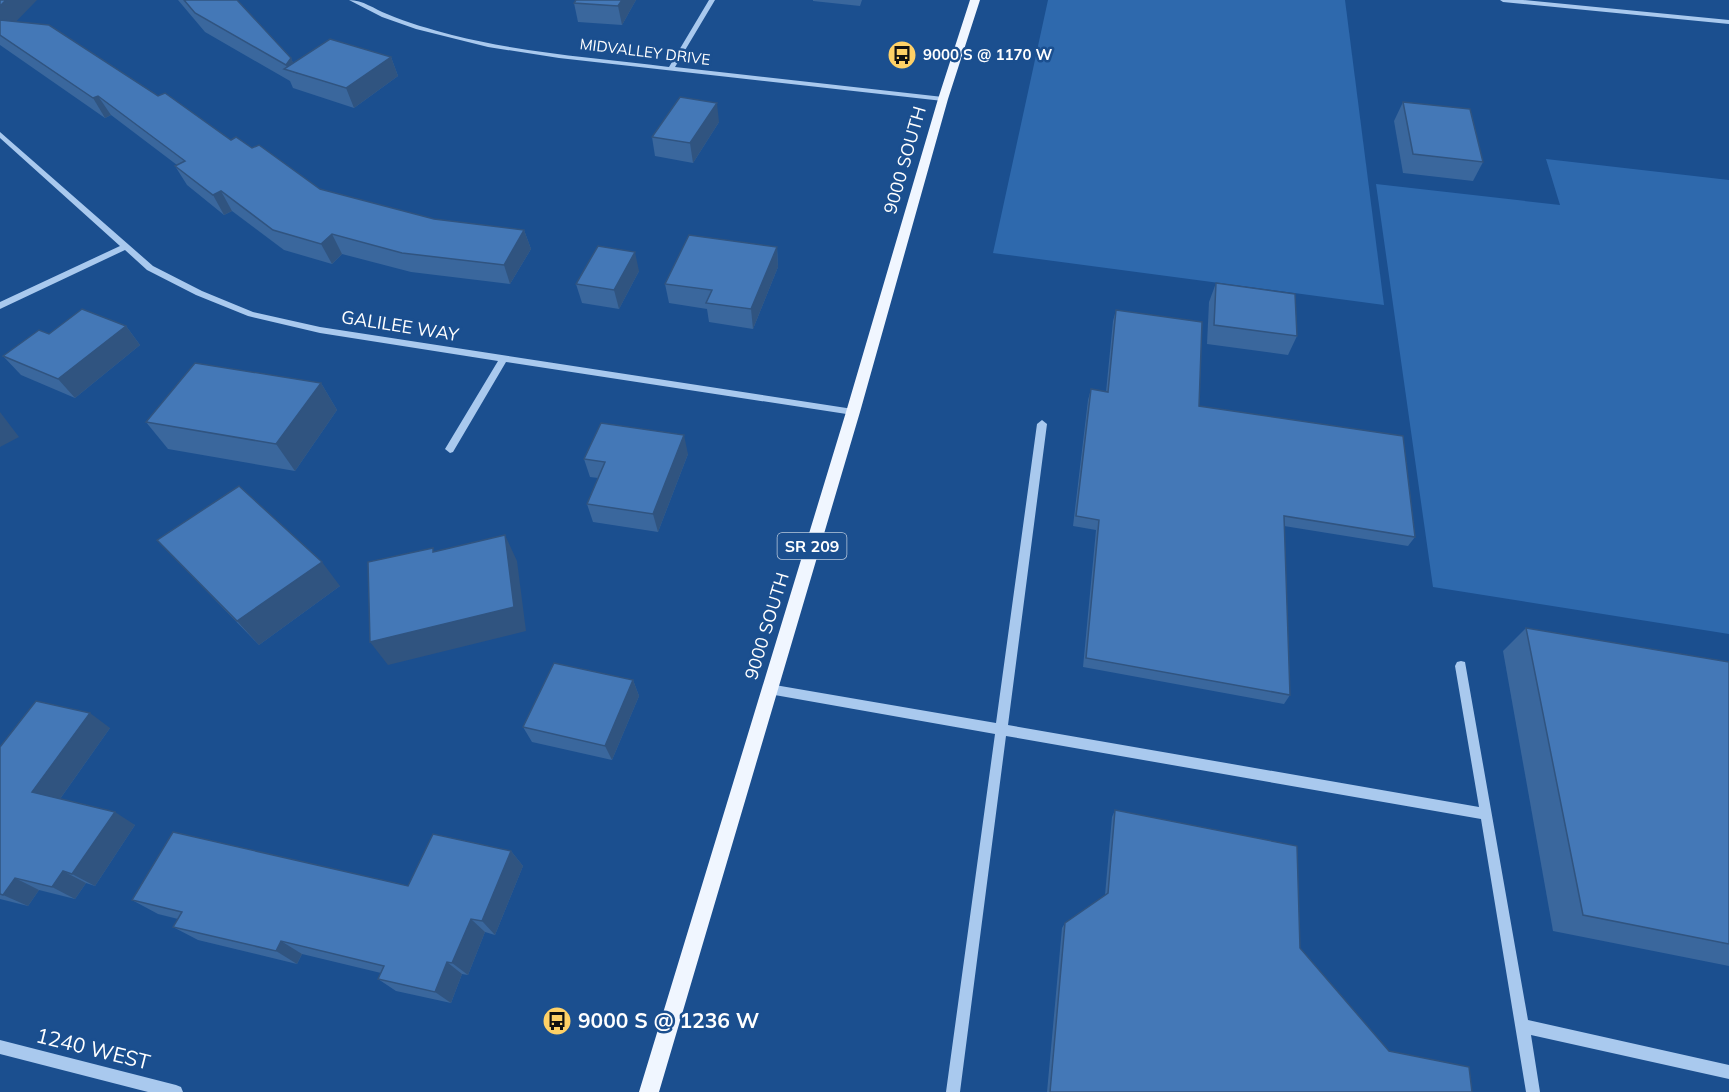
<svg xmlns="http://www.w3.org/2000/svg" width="1729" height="1092" viewBox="0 0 1729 1092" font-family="Mulish,sans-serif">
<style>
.green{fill:#2e69ad}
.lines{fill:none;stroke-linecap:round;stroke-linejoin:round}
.minor{fill:#a9c9ee;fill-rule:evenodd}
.major{fill:#f0f6ff;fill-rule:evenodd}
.wall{fill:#3a679d}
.shaded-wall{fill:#305480}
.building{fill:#4478b7;stroke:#305480;stroke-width:1.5}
.labels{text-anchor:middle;stroke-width:5;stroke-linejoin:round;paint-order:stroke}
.far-street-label{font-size:15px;fill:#fff;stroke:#1b4f8f}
.far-poi-label{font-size:15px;font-weight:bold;fill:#fff;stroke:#1b4f8f;text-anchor:start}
.shield{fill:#1b4f8f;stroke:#bbcadd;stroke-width:1.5}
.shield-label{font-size:16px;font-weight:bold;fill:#fff}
.street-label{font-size:18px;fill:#fff;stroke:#1b4f8f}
.near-poi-label{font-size:21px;font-weight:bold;fill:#fff;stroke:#1b4f8f;text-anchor:start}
.near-street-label{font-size:21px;fill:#fff;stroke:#1b4f8f}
</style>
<rect width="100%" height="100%" fill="#1b4f8f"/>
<!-- green -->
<g class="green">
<polygon points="1048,0 1345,0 1384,305 993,253"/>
<polygon points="1546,159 1729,180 1729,634 1433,587 1376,184 1560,205"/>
</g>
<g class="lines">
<!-- minor -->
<g class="minor">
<path d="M349,0C363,0 374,9 387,14C408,23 430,29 452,35C523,53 597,58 669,67L709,0H715L675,67L943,97L947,99L943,101L559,58L488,47L416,29L382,17Z"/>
<polygon points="1500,0 1523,0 1729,20 1729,24 1503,2"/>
<polygon points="0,132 153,266 202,291 253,312 320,327 853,409 858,412 853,415 506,362 453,452 450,453 445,449 498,361 320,333 248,316 196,295 147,270 125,250 0,309 0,302 120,246 0,138"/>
<polygon points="1042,420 1047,424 1008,725 1479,807 1455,666 1457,662 1461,661 1465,662 1528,1020 1729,1065 1729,1079 1531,1035 1540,1092 1526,1092 1481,819 1006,736 960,1092 946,1092 995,734 769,694 765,693 763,689 765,685 769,684 996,723 1037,424"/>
<polygon points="0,1040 176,1085 181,1087 183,1092 148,1092 0,1054"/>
</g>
<!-- major -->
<polygon class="major" points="970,0 980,0 948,99 860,412 659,1092 639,1092 846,412 938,99"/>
</g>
<!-- wall -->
<g class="wall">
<polygon points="0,0 16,22 158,96 231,140 252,148 320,189 434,219 524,230 531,249 510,284 411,272 342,254 332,264 284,250 232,211 224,215 187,185 175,166 177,165 111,115 105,118 0,45"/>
<polygon points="178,0 237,0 291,58 293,63 391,57 398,76 354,108 293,88 290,81 205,32"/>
<polygon points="576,0 636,0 622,25 578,22 574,3"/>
<polygon points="813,0 862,0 860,6 813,1"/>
<polygon points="1403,102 1483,162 1473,181 1403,173 1394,121"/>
<polygon points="719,122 693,163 655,156 652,137"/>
<polygon points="777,247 778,267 753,329 709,322 707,309 669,303 665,284"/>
<polygon points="639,271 619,309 582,303 576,284"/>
<polygon points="1216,283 1297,336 1288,355 1207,344 1209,302"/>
<polygon points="1116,310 1199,406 1415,537 1408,546 1284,526 1290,695 1284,704 1083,667 1096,530 1073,526 1088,400 1091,389 1106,392 1113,321"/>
<polygon points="126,326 140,345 75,398 21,375 3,356 49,334"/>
<polygon points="321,383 337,410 295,471 168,449 146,422"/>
<polygon points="688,454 658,532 593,522 587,504 598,478 590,477 584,459"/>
<polygon points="157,540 340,586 259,645"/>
<polygon points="1526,628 1729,662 1729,966 1553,931 1503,651"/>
<polygon points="633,680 639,696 612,760 532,742 523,727"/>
<polygon points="110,728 60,799 135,825 95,886 86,883 75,899 39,890 28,906 0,899 0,747"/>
<polygon points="1115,810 1300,948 1389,1051 1472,1092 1047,1092 1062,928 1065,923 1105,895 1112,817"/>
<polygon points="511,851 523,866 495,935 485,932 468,975 462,974 451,1003 396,991 378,979 381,973 302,954 297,964 198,940 173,927 178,919 158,914 132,900 408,886"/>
</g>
<!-- shaded-wall -->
<g class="shaded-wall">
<polygon points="6,0 37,0 2,36 0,35 0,6"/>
<polygon points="622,0 636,0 622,25 618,6"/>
<polygon points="391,57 398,76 354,108 346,88"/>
<polygon points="291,58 298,74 288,70 286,65"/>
<polygon points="98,96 111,115 105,118 93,98"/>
<polygon points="717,103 719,122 693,163 690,143"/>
<polygon points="221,191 232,211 224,215 213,195"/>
<polygon points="524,230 531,249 510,284 504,265"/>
<polygon points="332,234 342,254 332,264 321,244"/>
<polygon points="777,247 778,267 753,329 751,309"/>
<polygon points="635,252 639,271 619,309 614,290"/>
<polygon points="126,326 140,345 75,398 58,379"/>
<polygon points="321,383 337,410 295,471 276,444"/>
<polygon points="0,412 19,437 0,447"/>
<polygon points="684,435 688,454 658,532 653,514"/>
<polygon points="505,535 517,561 526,631 388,665 370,642"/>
<polygon points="322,562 340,586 259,645 237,621"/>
<polygon points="633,680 639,696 612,760 605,746"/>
<polygon points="90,713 110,728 55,806 32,792"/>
<polygon points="115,812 135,825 95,886 72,874"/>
<polygon points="511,851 523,866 495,935 482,921"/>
<polygon points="63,871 86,883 75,899 52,887"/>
<polygon points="15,878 39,890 28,906 3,895"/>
<polygon points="471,919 485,932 468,975 452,963"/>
<polygon points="281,941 302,954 297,964 276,951"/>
<polygon points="447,962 462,974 451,1003 435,992"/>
</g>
<!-- building -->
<g class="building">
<polygon points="0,0 6,0 0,6"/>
<polygon points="184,0 237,0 291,58 286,65 195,13"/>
<polygon points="576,0 622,0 618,6 574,3"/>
<polygon points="0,20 49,25 158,96 165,93 231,140 236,137 252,148 259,145 320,189 434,219 524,230 504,265 402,253 332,234 321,244 273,230 221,191 213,195 175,166 185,161 98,96 93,98 0,35"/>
<polygon points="330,39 391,57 346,88 284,69"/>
<polygon points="680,97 717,103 690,143 652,137"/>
<polygon points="1403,102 1470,109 1483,162 1413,154"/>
<polygon points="689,235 777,247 751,309 706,303 712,290 665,284"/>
<polygon points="598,246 635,252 614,290 576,284"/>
<polygon points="1216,283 1295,294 1297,336 1214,325"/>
<polygon points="82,309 126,326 58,379 3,356 39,330 49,334"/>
<polygon points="1116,310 1202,322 1199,406 1403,436 1415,537 1284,516 1290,695 1086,658 1099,520 1076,516 1091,389 1108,392"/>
<polygon points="195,363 321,383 276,444 146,422"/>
<polygon points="601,423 684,435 653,514 587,504 605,462 584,459"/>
<polygon points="239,486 322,562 237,621 157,540"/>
<polygon points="505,535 514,607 370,642 368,562 433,548 433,552"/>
<polygon points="1526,628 1729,662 1729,944 1583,915"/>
<polygon points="554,663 633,680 605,746 523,727"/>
<polygon points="36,701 90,713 32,792 115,812 72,874 63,871 52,887 15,878 3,895 0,894 0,747"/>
<polygon points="1115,810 1297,846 1300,948 1389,1051 1469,1067 1472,1092 1050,1092 1065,923 1108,893"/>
<polygon points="173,832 408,886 433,834 511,851 482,921 471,919 452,963 447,962 435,992 378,979 384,966 281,941 276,951 173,927 182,912 132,900"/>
</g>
<!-- icons -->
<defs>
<g id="bus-disc" transform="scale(1.5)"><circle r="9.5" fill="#ffd166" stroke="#1b4f8f"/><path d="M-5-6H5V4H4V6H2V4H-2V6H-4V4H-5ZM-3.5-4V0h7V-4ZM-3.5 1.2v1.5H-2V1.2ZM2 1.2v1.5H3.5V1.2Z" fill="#111"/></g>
</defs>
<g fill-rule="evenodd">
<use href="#bus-disc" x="902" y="55"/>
<use href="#bus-disc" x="557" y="1021"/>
</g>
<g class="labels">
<!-- far-street labels -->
<g class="far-street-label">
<text transform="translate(645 52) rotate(7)" y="5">MIDVALLEY DRIVE</text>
</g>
<!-- far-poi labels -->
<g class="far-poi-label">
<text x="923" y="60">9000 S @ 1170 W</text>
</g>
<!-- shield labels -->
<rect class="shield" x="777.5" y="533" width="69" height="26" rx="4.5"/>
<g class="shield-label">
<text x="812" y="552">SR 209</text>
</g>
<!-- street labels -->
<g class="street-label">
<text transform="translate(905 160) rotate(-74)" y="6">9000 SOUTH</text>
<text transform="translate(400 326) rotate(9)" y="6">GALILEE WAY</text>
<text transform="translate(767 626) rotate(-73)" y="6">9000 SOUTH</text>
</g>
<!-- near-poi labels -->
<g class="near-poi-label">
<text x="578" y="1028">9000 S @ 1236 W</text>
</g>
<!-- near-street labels -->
<g class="near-street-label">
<text transform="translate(93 1049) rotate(14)" y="7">1240 WEST</text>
</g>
</g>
</svg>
